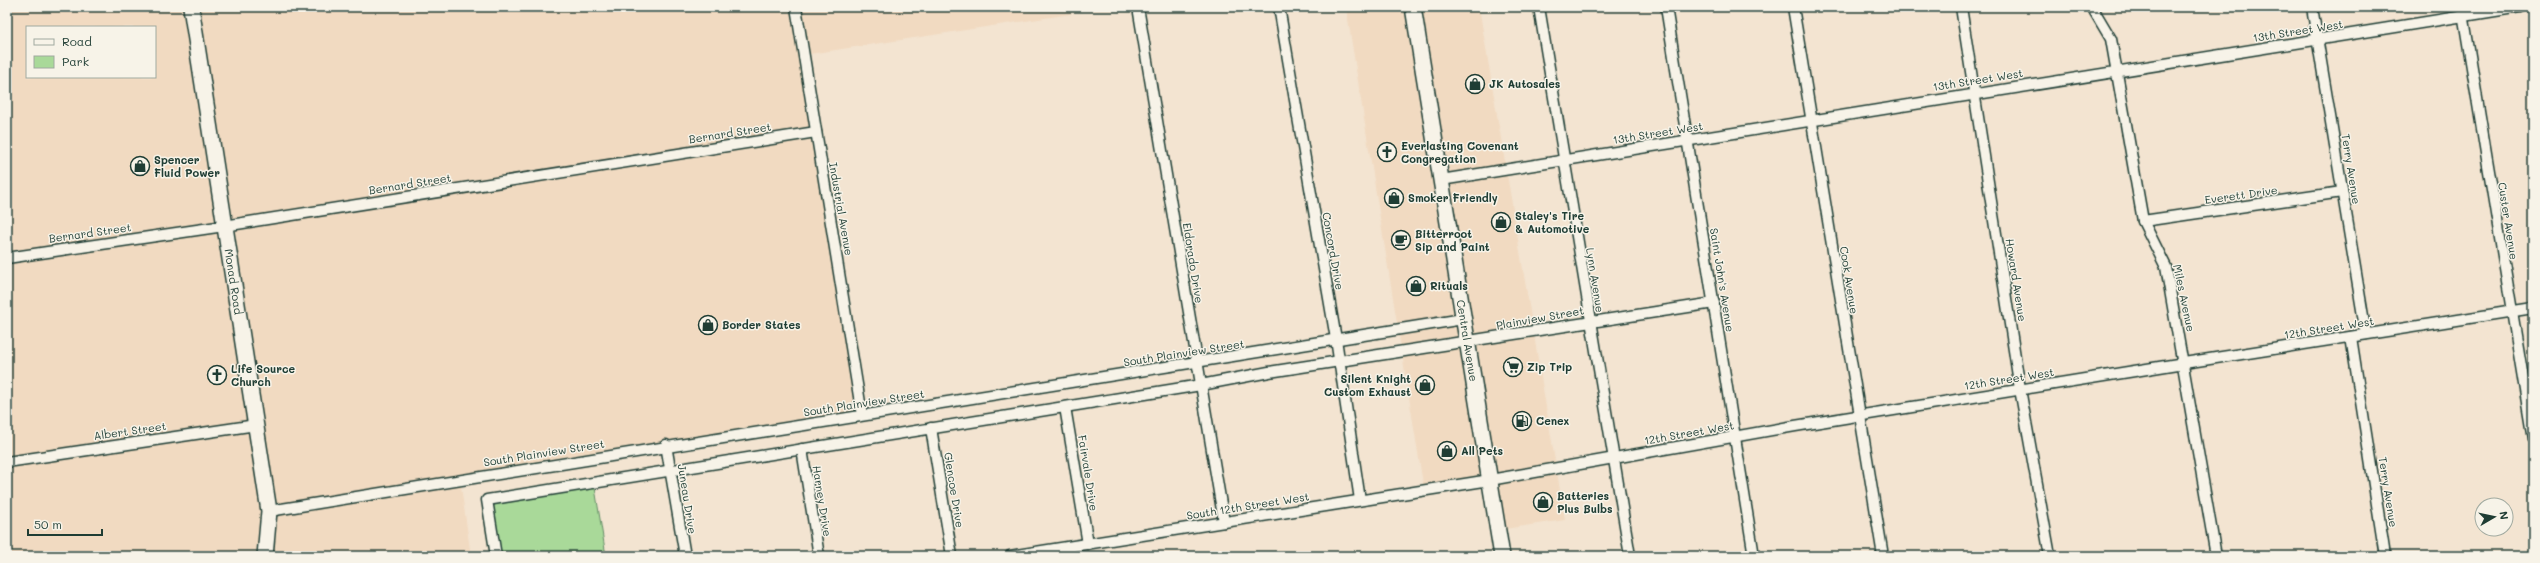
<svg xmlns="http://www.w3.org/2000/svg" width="2540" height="563" viewBox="0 0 2540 563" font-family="Mali,sans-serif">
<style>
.built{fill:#f1dac1;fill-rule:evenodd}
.green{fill:#a9d999;stroke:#648b66}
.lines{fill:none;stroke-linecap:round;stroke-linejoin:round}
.street-casing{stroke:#1f3d34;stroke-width:13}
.secondary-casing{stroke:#1f3d34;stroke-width:18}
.street{stroke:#f7f3e8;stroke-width:10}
.secondary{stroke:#f7f3e8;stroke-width:15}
.labels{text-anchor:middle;stroke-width:3;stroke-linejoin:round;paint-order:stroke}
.street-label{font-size:11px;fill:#1f3d34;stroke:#f7f3e8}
.poi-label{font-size:11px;font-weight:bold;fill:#1f3d34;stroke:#f7f3e8;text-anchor:start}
</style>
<rect width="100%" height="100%" fill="#f3e4d1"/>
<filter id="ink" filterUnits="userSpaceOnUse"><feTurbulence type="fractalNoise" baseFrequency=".025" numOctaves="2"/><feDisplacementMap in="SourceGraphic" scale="8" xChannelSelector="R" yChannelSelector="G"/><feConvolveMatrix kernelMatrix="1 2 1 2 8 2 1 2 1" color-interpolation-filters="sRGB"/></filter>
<g filter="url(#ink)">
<!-- built -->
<g class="built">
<path d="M7,7H1070L1071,14L803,55L862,415L460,479L471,556H7ZM27,27H155V77H27Z"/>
<polygon points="1346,7 1479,7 1565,520 1498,530 1489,480 1424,490"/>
</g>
<!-- green -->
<polygon class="green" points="595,488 606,556 500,556 491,505"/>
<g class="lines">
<!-- street casing -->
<g class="street-casing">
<g id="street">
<polyline points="796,7 862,415"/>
<polyline points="1138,7 1224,522"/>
<polyline points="1279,7 1336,339 1360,500"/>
<polyline points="1539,7 1630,556"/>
<polyline points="1666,7 1754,556"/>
<polyline points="1793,7 1883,556"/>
<polyline points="1961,7 2020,389 2050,556"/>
<polyline points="2092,7 2111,39 2143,221 2166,267 2216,556"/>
<polyline points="2312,7 2366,334"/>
<polyline points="2462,7 2533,439"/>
<polyline points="1441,180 2520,7"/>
<polyline points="2143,221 2342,192"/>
<polyline points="7,258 224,226 816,132"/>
<polyline points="2351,337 2385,556"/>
<polyline points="1065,407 1088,544"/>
<polyline points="931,428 952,556"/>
<polyline points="666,445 685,556"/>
<polyline points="802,449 819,556"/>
<polyline points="7,462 256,425"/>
<path d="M269,511C666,444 1065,384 1463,319"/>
<polyline points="496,556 487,500 1201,385 1269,372 1714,303"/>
<polyline points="1010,556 1490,480 1795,426 2184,363 2533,308"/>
</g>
</g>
<!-- secondary casing -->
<g class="secondary-casing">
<g id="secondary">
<path id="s1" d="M191,7L269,511L265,556"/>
<path id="s2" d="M1413,7L1502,556"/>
</g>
</g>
<!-- street -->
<use href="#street" class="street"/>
<!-- secondary -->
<use href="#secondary" class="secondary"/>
</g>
</g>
<!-- icons -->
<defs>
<g id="shop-ring" transform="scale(1)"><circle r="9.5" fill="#f7f3e8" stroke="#1f3d34" stroke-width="1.5"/><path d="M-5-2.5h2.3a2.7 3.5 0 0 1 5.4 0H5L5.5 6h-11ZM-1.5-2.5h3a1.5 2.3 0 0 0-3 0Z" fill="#1f3d34"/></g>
<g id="church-ring" transform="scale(1)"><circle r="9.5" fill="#f7f3e8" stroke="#1f3d34" stroke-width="1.5"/><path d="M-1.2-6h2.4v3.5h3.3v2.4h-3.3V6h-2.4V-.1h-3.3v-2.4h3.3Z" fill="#1f3d34"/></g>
<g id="cafe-ring" transform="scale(1)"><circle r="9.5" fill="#f7f3e8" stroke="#1f3d34" stroke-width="1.5"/><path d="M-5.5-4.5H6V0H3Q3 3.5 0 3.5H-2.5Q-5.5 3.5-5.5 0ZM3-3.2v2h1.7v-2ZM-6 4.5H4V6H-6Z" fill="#1f3d34"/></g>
<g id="supermarket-ring" transform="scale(1)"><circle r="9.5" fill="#f7f3e8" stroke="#1f3d34" stroke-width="1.5"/><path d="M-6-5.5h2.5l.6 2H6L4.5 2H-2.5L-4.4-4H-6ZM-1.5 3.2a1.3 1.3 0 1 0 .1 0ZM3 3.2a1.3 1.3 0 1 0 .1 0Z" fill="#1f3d34"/></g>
<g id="fuel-ring" transform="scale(1)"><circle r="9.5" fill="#f7f3e8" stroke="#1f3d34" stroke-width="1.5"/><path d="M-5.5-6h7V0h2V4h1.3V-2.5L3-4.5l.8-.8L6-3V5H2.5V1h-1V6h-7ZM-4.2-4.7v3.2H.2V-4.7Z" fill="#1f3d34"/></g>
</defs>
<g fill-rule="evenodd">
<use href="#shop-ring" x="1475" y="84"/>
<use href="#church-ring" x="1387" y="152"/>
<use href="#shop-ring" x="140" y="166"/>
<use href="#shop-ring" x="1394" y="198"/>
<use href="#shop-ring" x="1501" y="222"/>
<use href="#cafe-ring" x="1401" y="240"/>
<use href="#shop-ring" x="1416" y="286"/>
<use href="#shop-ring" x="708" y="325"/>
<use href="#supermarket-ring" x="1513" y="367"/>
<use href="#church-ring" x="217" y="375"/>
<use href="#shop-ring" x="1425" y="385"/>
<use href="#fuel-ring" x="1522" y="421"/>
<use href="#shop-ring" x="1447" y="451"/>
<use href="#shop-ring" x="1543" y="502"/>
</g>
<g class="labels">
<!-- street labels -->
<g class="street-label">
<text transform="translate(2298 31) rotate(-9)" y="4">13th Street West</text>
<text transform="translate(1978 80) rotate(-9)" y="4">13th Street West</text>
<text transform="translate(730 133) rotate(-9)" y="4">Bernard Street</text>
<text transform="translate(1658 133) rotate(-9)" y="4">13th Street West</text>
<text transform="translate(2351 169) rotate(81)" y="4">Terry Avenue</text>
<text transform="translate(410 184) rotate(-9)" y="4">Bernard Street</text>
<text transform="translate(2241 195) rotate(-8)" y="4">Everett Drive</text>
<text transform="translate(841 209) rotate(80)" y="4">Industrial Avenue</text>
<text transform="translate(2508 221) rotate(81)" y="4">Custer Avenue</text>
<text transform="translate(90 233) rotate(-8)" y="4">Bernard Street</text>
<text transform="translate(1333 251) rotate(80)" y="4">Concord Drive</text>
<text transform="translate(1193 263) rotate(81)" y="4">Eldorado Drive</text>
<text transform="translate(1595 280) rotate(81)" y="4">Lynn Avenue</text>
<text transform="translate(1722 280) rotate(81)" y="4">Saint John's Avenue</text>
<text transform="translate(1849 280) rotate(81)" y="4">Cook Avenue</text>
<text transform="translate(2016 280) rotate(81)" y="4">Howard Avenue</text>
<text dy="4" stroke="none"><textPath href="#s1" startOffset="278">Monad Road</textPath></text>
<text transform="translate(2184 298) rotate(78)" y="4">Miles Avenue</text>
<text transform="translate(1540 318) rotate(-10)" y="4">Plainview Street</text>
<text transform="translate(2329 328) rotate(-9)" y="4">12th Street West</text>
<text dy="4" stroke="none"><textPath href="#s2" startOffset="338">Central Avenue</textPath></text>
<text transform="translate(1184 353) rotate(-9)" y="4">South Plainview Street</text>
<text transform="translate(2009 379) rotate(-9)" y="4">12th Street West</text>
<text transform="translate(864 403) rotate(-9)" y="4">South Plainview Street</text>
<text transform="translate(130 431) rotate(-8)" y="4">Albert Street</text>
<text transform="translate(1689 433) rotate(-10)" y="4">12th Street West</text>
<text transform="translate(544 453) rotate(-9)" y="4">South Plainview Street</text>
<text transform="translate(1088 473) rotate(81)" y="4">Fairvale Drive</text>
<text transform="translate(954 490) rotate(81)" y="4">Glencoe Drive</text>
<text transform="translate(2388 492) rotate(81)" y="4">Terry Avenue</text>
<text transform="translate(687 499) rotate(81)" y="4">Juneau Drive</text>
<text transform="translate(822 501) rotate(81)" y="4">Harney Drive</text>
<text transform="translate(1248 506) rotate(-9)" y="4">South 12th Street West</text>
</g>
<!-- poi labels -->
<g class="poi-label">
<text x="1489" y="88">JK Autosales</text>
<text x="1401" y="150">Everlasting Covenant<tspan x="1401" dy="13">Congregation</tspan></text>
<text x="154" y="164">Spencer<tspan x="154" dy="13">Fluid Power</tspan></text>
<text x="1408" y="202">Smoker Friendly</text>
<text x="1515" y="220">Staley's Tire<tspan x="1515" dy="13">&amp; Automotive</tspan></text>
<text x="1415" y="238">Bitterroot<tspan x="1415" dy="13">Sip and Paint</tspan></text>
<text x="1430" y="290">Rituals</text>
<text x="722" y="329">Border States</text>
<text x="1527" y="371">Zip Trip</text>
<text x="231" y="373">Life Source<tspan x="231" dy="13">Church</tspan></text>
<text x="1411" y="383" text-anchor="end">Silent Knight<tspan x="1411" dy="13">Custom Exhaust</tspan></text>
<text x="1536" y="425">Cenex</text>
<text x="1461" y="455">All Pets</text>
<text x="1557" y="500">Batteries<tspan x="1557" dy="13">Plus Bulbs</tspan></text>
</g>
</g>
<!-- margin -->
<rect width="2540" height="563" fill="none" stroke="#f7f3e8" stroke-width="24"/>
<rect x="12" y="12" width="2516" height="539" fill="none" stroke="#1f3d34" stroke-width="1.5" filter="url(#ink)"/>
<!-- legend -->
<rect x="26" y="26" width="130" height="52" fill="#f7f3e8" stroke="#a1aaa0"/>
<rect x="34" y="39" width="20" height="6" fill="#f7f3e8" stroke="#a1aaa0"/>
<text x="62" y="46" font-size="12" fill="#1f3d34">Road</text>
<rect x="34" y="56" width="20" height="12" fill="#a9d999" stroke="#a1aaa0"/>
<text x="62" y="66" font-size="12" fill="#1f3d34">Park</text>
<!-- north arrow -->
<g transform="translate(2494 517) rotate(81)"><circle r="19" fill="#f7f3e8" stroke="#a1aaa0"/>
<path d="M0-3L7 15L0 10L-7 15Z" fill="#1f3d34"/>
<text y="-6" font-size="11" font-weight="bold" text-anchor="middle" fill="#1f3d34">N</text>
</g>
<!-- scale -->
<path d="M28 529v6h74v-6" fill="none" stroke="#1f3d34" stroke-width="2"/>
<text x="34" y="529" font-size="12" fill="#1f3d34" stroke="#f7f3e8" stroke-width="3" paint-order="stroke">50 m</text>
</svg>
